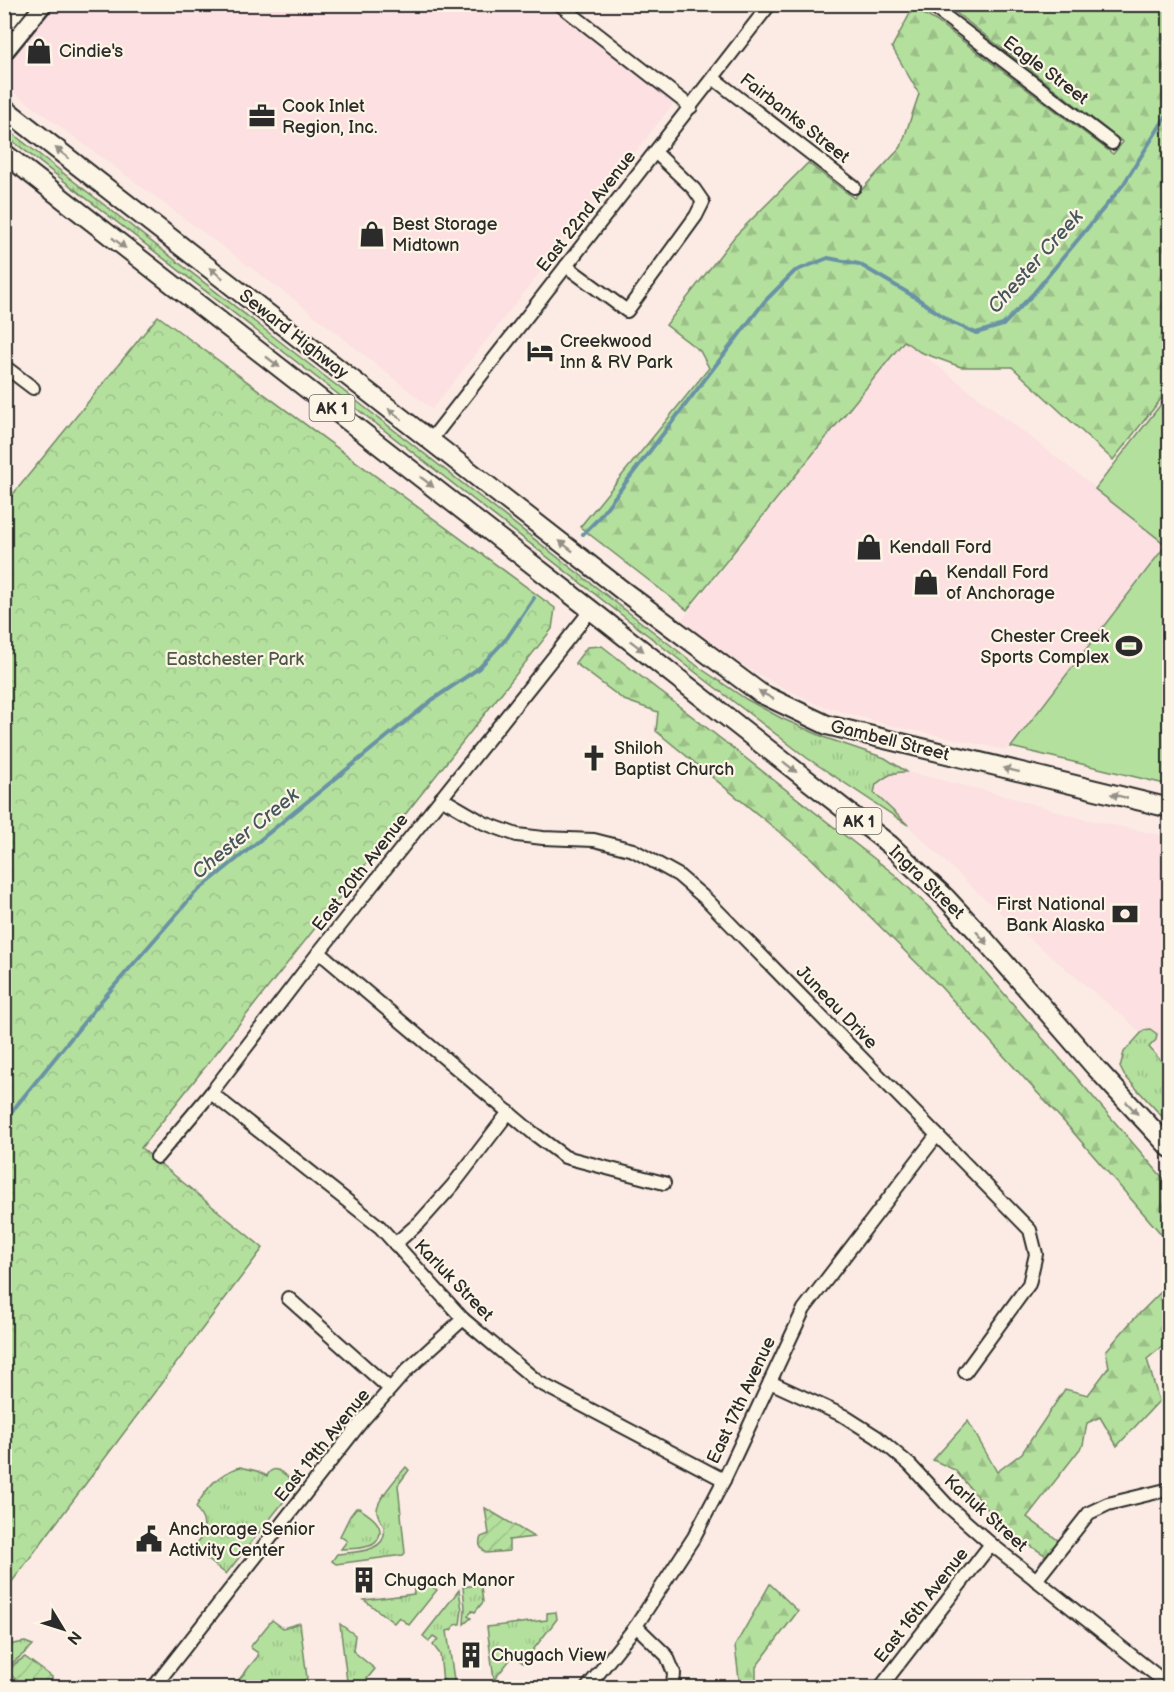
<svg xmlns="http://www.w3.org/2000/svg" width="1174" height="1692" viewBox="0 0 1174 1692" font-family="'Balsamiq Sans',sans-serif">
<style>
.built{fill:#fce0e2}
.grass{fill:url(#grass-tufts);stroke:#708664;stroke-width:1.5}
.forest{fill:url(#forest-firs);stroke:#708664;stroke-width:1.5}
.park{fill:url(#park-crowns);stroke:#708664;stroke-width:1.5}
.garden{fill:url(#garden-furrows);stroke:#708664;stroke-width:1.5}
.pitch{fill:#b4e09e;stroke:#708664;stroke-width:1.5}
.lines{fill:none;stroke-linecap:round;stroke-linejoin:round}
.stream{stroke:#6993a4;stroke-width:4}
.minor-casing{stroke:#2b2b2b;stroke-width:16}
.major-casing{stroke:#2b2b2b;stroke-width:20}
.highway-casing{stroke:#2b2b2b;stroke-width:22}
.minor{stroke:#fcf5e5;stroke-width:12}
.major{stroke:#fcf5e5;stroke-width:15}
.highway{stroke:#fcf5e5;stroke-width:18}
.oneway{fill:#949088}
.labels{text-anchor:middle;stroke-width:4.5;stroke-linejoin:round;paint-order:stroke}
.shield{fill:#fcf5e5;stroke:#6a6863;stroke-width:1.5}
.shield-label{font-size:16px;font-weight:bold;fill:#2b2b2b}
.poi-label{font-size:18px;fill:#2b2b2b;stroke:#fcf5e5;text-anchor:start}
.street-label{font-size:18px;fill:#2b2b2b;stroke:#fcf5e5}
.park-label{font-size:18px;fill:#4d5848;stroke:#fcf5e5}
.water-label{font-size:20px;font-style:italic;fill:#45565d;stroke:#fcf5e5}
</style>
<defs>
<pattern id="grass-tufts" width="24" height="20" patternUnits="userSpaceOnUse" patternTransform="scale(1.5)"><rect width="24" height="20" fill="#b4e09e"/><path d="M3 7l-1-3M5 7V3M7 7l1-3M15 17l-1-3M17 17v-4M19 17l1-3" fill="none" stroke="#9bc088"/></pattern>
<pattern id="forest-firs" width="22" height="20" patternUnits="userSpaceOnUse" patternTransform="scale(1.5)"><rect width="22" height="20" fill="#b4e09e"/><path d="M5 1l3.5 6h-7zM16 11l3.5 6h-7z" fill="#9bc088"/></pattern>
<pattern id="park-crowns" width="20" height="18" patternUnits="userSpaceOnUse" patternTransform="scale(1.5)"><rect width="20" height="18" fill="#b4e09e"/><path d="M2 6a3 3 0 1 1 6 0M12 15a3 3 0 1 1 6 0" fill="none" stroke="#9bc088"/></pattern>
<pattern id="garden-furrows" width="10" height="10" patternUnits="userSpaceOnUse" patternTransform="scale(1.5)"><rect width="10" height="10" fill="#b4e09e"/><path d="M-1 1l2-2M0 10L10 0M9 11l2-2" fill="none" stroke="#9bc088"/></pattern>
</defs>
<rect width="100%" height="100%" fill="#fcebe4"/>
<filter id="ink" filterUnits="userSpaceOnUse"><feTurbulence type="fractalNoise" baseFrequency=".0167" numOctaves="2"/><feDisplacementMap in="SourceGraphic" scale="12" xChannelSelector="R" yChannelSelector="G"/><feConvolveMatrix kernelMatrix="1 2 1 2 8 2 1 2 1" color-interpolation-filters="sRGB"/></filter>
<g filter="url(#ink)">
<!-- built -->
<g class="built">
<polygon points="52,5 547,5 674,103 432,409 296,301 12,91 7,63"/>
<polygon points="904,340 1169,544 1006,750 889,725 819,705 776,684 742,665 682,620"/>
<polygon points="897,771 907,772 995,793 1080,818 1169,837 1169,1066 1144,1036 1125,1018 1029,938 974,889 874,793 876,784"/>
</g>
<!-- grass -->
<g class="grass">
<path d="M4,127L700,668L746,699L781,718L826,738L885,758L907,772C893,771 887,776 876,784L874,793L908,825L807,758L695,672L5,135Z"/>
<polygon points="1150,1029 1157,1034 1156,1040 1149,1047 1169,1070 1169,1124 1124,1075 1120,1067 1124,1052 1144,1030"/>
<path d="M240,1467L257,1471L267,1476C275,1460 288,1478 297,1485L226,1574L193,1548L205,1533L203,1520L196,1507C207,1487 218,1474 240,1467Z"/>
<path d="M406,1467L409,1470L398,1485L405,1553L403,1555L336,1564L332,1561L337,1554C353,1552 389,1553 384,1527C382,1521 377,1517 377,1510C377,1499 398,1476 406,1467Z"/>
<path d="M356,1508H359C369,1515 384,1523 379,1537C378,1541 374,1545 369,1546C361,1549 350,1549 341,1549L347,1541L340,1536L350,1516Z"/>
<polygon points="422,1580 437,1590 409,1625 399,1617 394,1623 364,1600 414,1594 413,1581"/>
<polygon points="478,1585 481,1587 483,1602 475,1612 472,1611 468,1616 471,1618 464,1624 465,1608 463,1587"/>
<polygon points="459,1590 462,1610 460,1624 455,1625 451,1630 447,1631 455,1687 450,1687 443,1682 440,1654 433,1645 438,1639 433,1636 429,1641 423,1636"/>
<polygon points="556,1612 557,1619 523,1663 513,1656 494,1680 487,1627 547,1620 547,1613"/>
<polygon points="272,1620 283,1628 300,1623 307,1678 305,1680 250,1687 233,1687 258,1656 258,1653 251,1648 251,1646"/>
<polygon points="340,1624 355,1635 353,1651 375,1669 360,1687 333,1687 332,1682 347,1681"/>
<path d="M25,1642L33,1645C24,1655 13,1661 5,1670V1649L13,1644Z"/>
</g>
<!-- forest -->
<g class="forest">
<polygon points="946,5 1169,5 1170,276 1164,283 1169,288 1169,389 1113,460 1012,367 961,367 920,352 904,341 687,610 580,527 709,368 700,351 666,325 735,236 808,163 854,198 901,147 919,94 892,47 913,8 936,21 1113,154 1123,142"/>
<polygon points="602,646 894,874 932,910 1169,1185 1169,1243 1066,1124 938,984 811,858 656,731 658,712 624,700 575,663 587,647"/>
<polygon points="1169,1284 1169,1341 1147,1359 1159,1401 1117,1446 1100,1417 1087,1423 1083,1445 1027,1517 1059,1541 1048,1557 1004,1529 955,1470 933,1460 968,1421 997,1472 1022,1453 1065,1389 1088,1395 1109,1367 1106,1351 1130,1323"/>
<polygon points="770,1584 798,1611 756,1667 756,1678 761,1687 740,1687 735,1646"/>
</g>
<!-- park -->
<polygon class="park" points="158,316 555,608 552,629 141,1148 263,1248 5,1591 5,504"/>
<!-- garden -->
<g class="garden">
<path d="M485,1508L534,1537L509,1540V1551L486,1553C480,1548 478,1544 481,1537L489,1534Z"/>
<polygon points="25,1657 52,1677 52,1680 46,1687 25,1687 7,1672 14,1664"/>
</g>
<!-- pitch -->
<polygon class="pitch" points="1169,394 1169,785 1011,747 1166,545 1095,489"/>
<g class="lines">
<!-- stream -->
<g class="stream">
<polyline points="583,534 597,520 765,301 795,271 828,258 859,264 915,297 951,322 976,333 1003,325 1033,294 1123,185 1170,110"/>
<polyline points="4,1121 102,1000 195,893 432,700 479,668 507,638 534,598"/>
</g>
<!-- minor casing -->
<g class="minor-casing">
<g id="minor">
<polyline points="559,4 691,107"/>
<polyline points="929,4 1112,143"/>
<polyline points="713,78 854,187"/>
<polyline points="566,266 627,311 696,216 703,202 694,189 655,152"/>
<polyline points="4,366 33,388"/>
<polyline points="430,441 770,4"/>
<polyline points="441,798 484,823 517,835 543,838 594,840 633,850 678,875 707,900 1030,1230 1036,1254 1029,1284 965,1372"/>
<polyline points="319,952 533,1133 565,1157 664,1183"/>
<polyline points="211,1093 380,1227 463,1319 538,1382 724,1480"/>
<polyline points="157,1157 211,1093 319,952 591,610"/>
<polyline points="395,1244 420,1222 453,1185 509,1112"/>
<polyline points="288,1298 390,1389"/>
<polyline points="770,1382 844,1416 877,1437 910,1465 948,1506 991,1544 1170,1686"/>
<polyline points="1036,1580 1089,1513 1108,1504 1170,1489"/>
<polyline points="636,1626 667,1656 674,1673 673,1688"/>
<polyline points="153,1688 362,1421 407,1370 463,1319"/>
<polyline points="587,1688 636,1626 694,1537 724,1480 804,1309 937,1135"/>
<polyline points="880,1688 991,1544"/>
</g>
</g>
<!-- major casing -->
<g class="major-casing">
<g id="major">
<polyline points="4,27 22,4"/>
<polyline points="4,53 44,4"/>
</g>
</g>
<!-- highway casing -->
<g class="highway-casing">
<g id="highway">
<polyline points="4,108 622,590 760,693 827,725 1170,808"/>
<polyline points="4,153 591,610 890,845 946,898 983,938 1095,1067 1170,1148"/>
</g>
</g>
<!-- minor -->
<use href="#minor" class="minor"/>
<!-- major -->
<use href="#major" class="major"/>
<!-- highway -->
<use href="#highway" class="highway"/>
</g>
<!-- one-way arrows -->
<defs><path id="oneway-solid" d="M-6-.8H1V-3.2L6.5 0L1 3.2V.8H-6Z" transform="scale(1.5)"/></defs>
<g class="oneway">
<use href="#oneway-solid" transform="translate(62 153) rotate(-142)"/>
<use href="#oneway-solid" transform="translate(119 243) rotate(38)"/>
<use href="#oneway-solid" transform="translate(216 273) rotate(-142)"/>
<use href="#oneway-solid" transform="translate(273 362) rotate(38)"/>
<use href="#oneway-solid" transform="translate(395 414) rotate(-142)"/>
<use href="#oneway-solid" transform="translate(427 482) rotate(38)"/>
<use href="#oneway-solid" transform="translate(566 546) rotate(-142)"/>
<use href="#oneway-solid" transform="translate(637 646) rotate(38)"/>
<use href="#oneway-solid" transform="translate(766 695) rotate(-152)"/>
<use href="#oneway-solid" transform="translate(790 767) rotate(38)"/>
<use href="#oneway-solid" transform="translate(1011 770) rotate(-166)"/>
<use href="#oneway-solid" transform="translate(1119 796) rotate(-166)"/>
<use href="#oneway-solid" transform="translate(982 938) rotate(48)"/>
<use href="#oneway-solid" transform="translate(1132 1108) rotate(47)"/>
</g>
</g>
<!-- icons -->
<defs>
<g id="shop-bare" transform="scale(2.07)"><path d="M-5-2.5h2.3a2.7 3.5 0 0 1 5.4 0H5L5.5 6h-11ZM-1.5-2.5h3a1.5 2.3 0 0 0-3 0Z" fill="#2b2b2b" stroke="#fcf5e5" stroke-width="2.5" paint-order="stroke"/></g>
<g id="office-bare" transform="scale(2.07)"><path d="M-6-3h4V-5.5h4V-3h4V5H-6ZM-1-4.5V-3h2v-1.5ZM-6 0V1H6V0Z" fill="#2b2b2b" stroke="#fcf5e5" stroke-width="2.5" paint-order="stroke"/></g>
<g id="hotel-bare" transform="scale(2.07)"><path d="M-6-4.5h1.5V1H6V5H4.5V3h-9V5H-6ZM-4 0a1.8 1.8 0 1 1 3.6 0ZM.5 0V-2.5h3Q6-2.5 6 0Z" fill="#2b2b2b" stroke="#fcf5e5" stroke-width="2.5" paint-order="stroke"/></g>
<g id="stadium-bare" transform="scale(2.07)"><path d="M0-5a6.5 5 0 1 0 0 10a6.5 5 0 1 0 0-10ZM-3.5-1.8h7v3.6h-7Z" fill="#2b2b2b" stroke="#fcf5e5" stroke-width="2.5" paint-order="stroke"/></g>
<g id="church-bare" transform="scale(2.07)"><path d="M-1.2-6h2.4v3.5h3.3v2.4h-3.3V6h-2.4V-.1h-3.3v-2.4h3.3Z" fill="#2b2b2b" stroke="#fcf5e5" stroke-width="2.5" paint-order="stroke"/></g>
<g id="bank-bare" transform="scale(2.07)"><path d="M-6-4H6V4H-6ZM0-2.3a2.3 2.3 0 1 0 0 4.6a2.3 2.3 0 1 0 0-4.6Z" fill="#2b2b2b" stroke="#fcf5e5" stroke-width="2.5" paint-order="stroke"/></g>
<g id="civic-bare" transform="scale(2.07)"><path d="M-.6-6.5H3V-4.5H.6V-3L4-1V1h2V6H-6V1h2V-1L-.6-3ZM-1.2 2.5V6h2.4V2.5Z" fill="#2b2b2b" stroke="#fcf5e5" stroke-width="2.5" paint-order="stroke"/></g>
<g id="building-bare" transform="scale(2.07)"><path d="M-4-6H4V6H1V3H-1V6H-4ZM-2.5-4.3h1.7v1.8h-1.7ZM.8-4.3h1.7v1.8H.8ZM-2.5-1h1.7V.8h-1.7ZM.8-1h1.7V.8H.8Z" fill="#2b2b2b" stroke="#fcf5e5" stroke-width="2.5" paint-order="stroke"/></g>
</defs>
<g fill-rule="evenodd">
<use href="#shop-bare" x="39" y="51"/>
<use href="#office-bare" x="262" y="116"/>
<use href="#shop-bare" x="372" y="234"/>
<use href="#hotel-bare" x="540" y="351"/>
<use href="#shop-bare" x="869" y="547"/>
<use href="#shop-bare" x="926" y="582"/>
<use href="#stadium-bare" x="1129" y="646"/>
<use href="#church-bare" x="594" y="758"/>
<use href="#bank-bare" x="1125" y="914"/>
<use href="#civic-bare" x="149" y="1539"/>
<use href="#building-bare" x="364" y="1580"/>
<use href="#building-bare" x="471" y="1655"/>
</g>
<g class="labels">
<!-- shield labels -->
<g class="shield">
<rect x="309.5" y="395" width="45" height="26" rx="4.5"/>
<rect x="836.5" y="808" width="45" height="26" rx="4.5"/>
</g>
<g class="shield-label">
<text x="332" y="414">AK 1</text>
<text x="859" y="827">AK 1</text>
</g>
<!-- poi labels -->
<g class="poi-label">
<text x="59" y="57">Cindie's</text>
<text x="282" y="112">Cook Inlet<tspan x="282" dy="21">Region, Inc.</tspan></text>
<text x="392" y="230">Best Storage<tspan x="392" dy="21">Midtown</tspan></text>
<text x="560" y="347">Creekwood<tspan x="560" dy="21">Inn &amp; RV Park</tspan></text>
<text x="889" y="553">Kendall Ford</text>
<text x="946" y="578">Kendall Ford<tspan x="946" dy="21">of Anchorage</tspan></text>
<text x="1109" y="642" text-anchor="end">Chester Creek<tspan x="1109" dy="21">Sports Complex</tspan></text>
<text x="614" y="754">Shiloh<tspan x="614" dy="21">Baptist Church</tspan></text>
<text x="1105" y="910" text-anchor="end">First National<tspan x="1105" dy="21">Bank Alaska</tspan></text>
<text x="169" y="1535">Anchorage Senior<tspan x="169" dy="21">Activity Center</tspan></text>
<text x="384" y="1586">Chugach Manor</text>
<text x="491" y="1661">Chugach View</text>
</g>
<!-- street labels -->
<g class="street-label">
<text transform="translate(1046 70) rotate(37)" y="6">Eagle Street</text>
<text transform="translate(795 118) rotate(38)" y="6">Fairbanks Street</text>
<text transform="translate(586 211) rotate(-52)" y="6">East 22nd Avenue</text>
<text transform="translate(294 334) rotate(38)" y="6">Seward Highway</text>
<text transform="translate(890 740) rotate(14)" y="6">Gambell Street</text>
<text transform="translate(360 872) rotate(-52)" y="6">East 20th Avenue</text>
<text transform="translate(927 882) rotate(44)" y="6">Ingra Street</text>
<text transform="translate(837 1007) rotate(46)" y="6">Juneau Drive</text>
<text transform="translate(454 1280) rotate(46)" y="6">Karluk Street</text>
<text transform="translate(741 1400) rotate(-65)" y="6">East 17th Avenue</text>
<text transform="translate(322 1445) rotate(-51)" y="6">East 19th Avenue</text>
<text transform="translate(986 1513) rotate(42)" y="6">Karluk Street</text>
<text transform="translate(921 1605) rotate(-52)" y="6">East 16th Avenue</text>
</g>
<!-- park labels -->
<g class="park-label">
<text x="235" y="665">Eastchester Park</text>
</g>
<!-- water labels -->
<g class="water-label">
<text transform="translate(1035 261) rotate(-48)" y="7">Chester Creek</text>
<text transform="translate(245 833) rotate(-39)" y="7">Chester Creek</text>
</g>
</g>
<!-- margin -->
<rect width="1174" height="1692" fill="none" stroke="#fcf5e5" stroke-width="24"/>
<rect x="12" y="12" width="1150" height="1668" fill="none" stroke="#2b2b2b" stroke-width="2" filter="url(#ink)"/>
<!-- north arrow -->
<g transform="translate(63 1629) rotate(128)" stroke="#fcf5e5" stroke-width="4.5" paint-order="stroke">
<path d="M0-4.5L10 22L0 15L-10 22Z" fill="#2b2b2b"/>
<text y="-9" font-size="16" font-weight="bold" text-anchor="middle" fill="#2b2b2b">N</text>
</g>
</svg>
